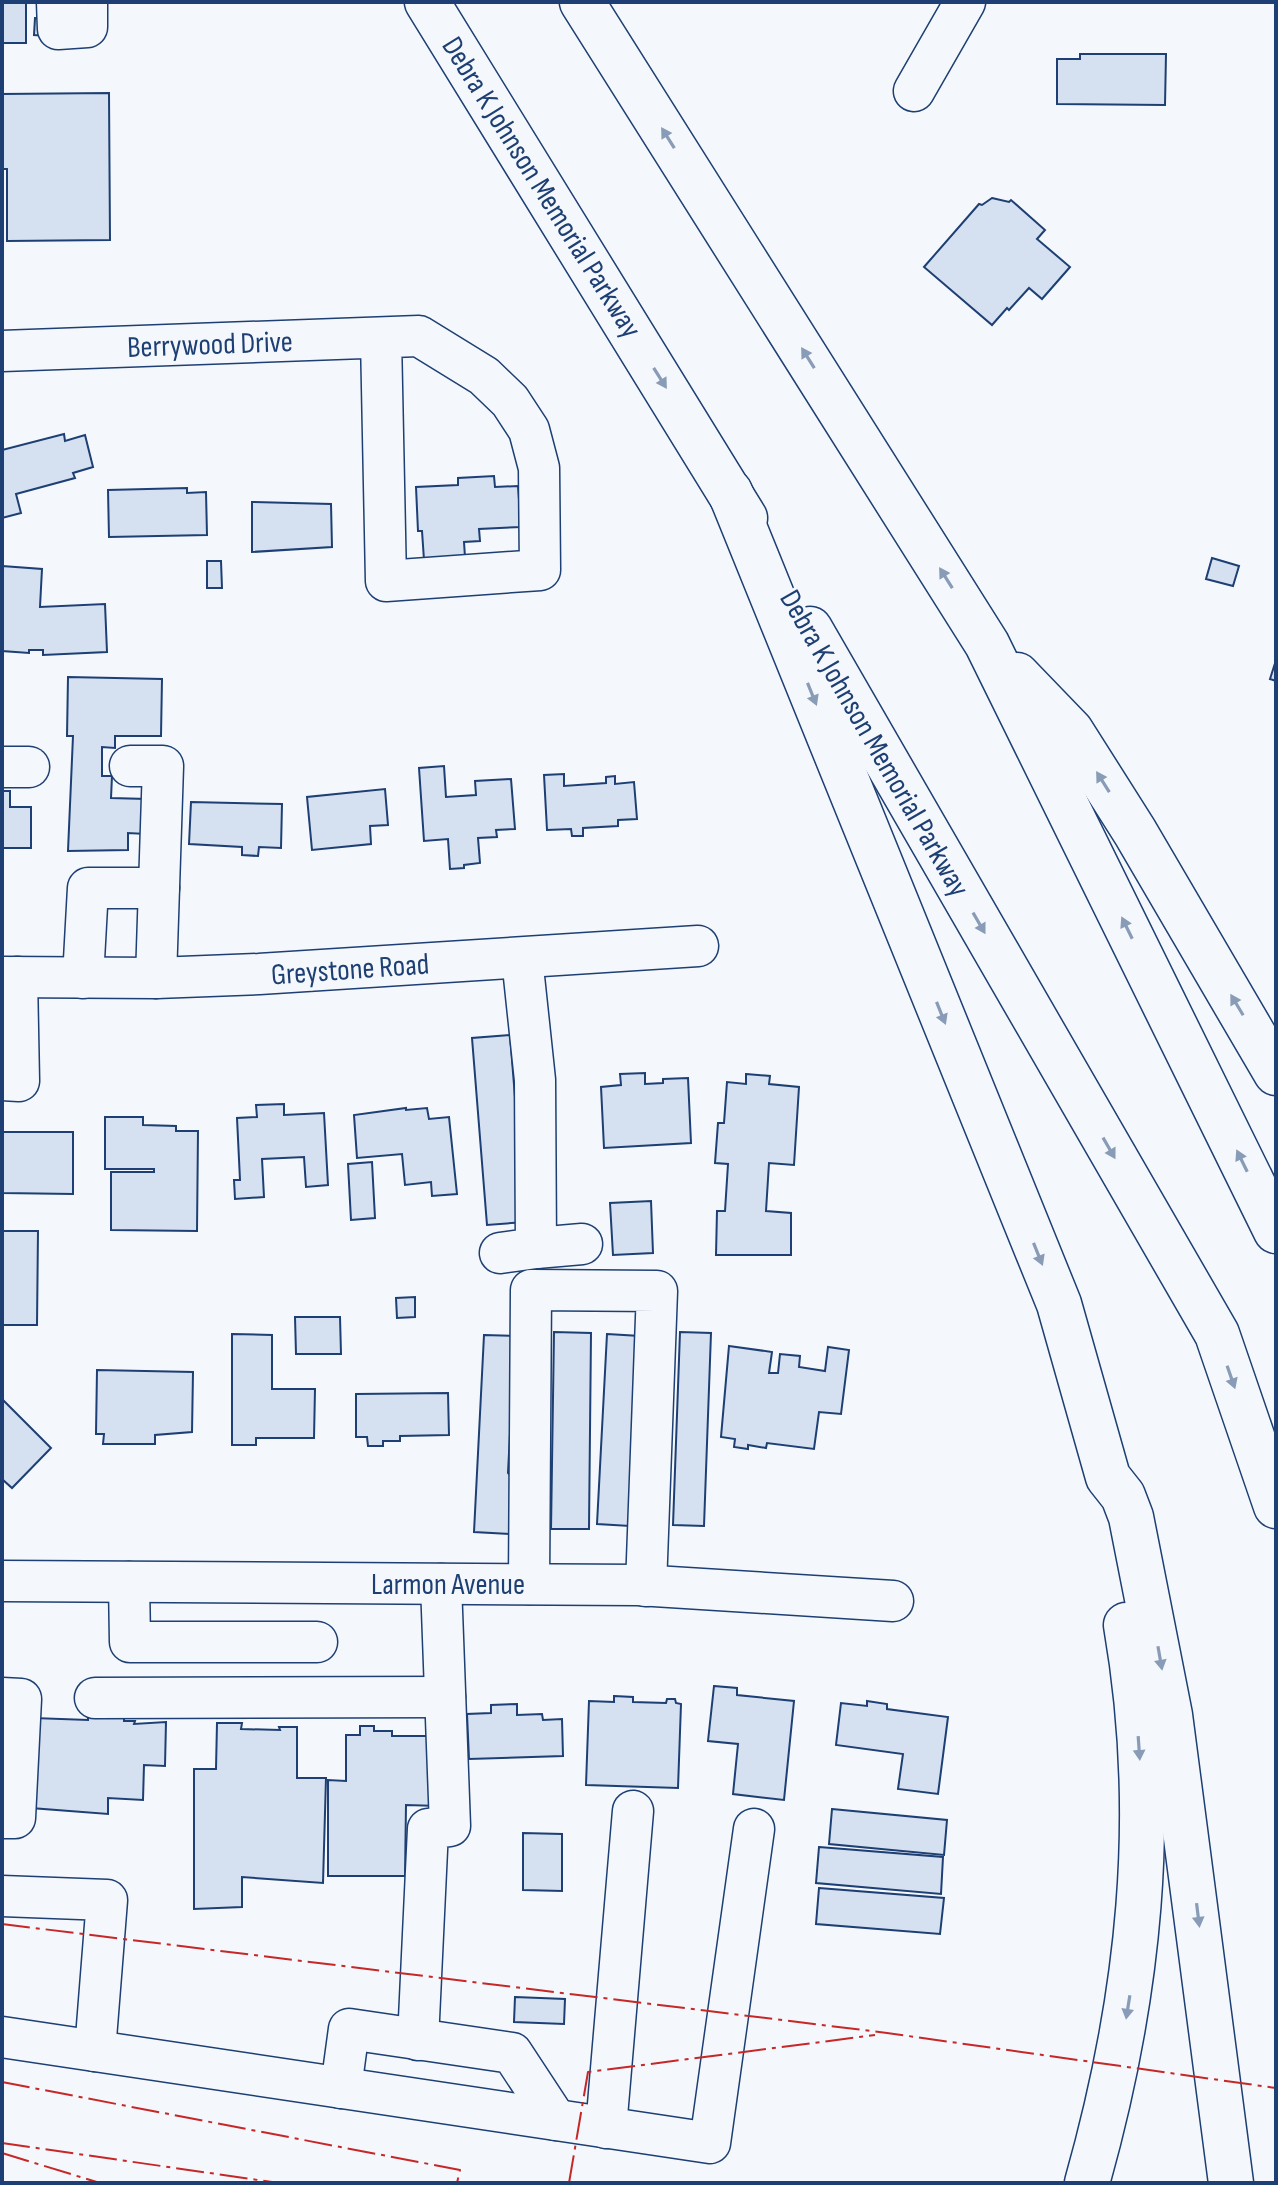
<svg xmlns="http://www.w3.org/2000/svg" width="1278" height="2185" viewBox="0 0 1278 2185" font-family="'Sofia Sans Condensed',sans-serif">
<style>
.building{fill:#d5e0f0;stroke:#1d3f73;stroke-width:2}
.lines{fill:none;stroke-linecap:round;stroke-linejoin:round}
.minor-casing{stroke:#1d3f73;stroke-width:43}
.highway-casing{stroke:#1d3f73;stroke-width:47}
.minor{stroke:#f4f7fb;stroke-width:40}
.highway{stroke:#f4f7fb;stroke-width:44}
.power{stroke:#c62828;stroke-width:2;stroke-dasharray:28 6 4 6;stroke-linecap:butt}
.oneway{fill:#889bb7}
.labels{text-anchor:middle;stroke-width:6;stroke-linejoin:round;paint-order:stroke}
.street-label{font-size:30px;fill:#1d3f73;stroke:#f4f7fb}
</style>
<rect width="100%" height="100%" fill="#f4f7fb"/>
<!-- building -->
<g class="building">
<polygon points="2,2 26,2 26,43 2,43 2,56"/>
<polygon points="35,18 49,19 47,36 34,35"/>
<polygon points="1080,54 1166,54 1165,105 1057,104 1057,59 1080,59"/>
<polygon points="109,93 110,240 7,241 7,169 2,169 2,94"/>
<polygon points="992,198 1009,202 1011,200 1045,230 1037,239 1070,267 1042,299 1029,288 1009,310 1007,308 992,325 924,267 979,204 982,205"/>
<polygon points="64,434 65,441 85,435 93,467 73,473 75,478 16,494 21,513 2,518 2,450"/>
<polygon points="494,476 495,487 518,486 521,527 479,529 480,541 464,542 465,557 424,560 422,531 418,531 416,487 458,485 458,478"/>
<polygon points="187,488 187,493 206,492 207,535 109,537 108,490"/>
<polygon points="252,502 331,504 332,547 252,552"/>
<polygon points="1212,558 1239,566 1233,586 1206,579"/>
<polygon points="207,561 221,561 222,588 207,588"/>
<polygon points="2,566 42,569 40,607 105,604 107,652 43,655 43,650 29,650 29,653 2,651"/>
<polygon points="1276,660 1276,681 1270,679"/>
<polygon points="68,677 162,679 161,736 115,736 115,748 102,747 102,776 112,776 111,798 147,799 146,834 128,833 128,850 68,851 73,736 67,736"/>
<polygon points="444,766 446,797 476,795 475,781 511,779 515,829 496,830 497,837 478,838 480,863 464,865 464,868 450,869 448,839 424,841 419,768"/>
<polygon points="564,774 564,786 606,783 606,777 615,776 615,784 634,782 637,819 618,820 618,826 583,828 583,836 572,836 571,829 547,830 544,775"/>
<polygon points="385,789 388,825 370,826 371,844 312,850 307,797"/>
<polygon points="2,791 10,791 10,807 31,807 31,848 2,848"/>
<polygon points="191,802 282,804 281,848 259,847 258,856 242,855 242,847 189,844"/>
<polygon points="510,1035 525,1222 487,1225 472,1038"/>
<polygon points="645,1073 645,1084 663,1083 663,1079 688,1078 691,1143 604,1148 601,1087 621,1085 620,1074"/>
<polygon points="746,1074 770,1076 769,1084 799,1087 794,1165 769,1163 766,1211 791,1213 791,1255 716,1255 717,1211 725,1211 728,1164 715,1163 718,1123 724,1123 727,1082 746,1084"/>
<polygon points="284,1104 284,1115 324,1113 328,1185 306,1187 304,1157 262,1159 264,1197 235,1199 234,1180 240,1180 237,1118 257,1117 256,1105"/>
<polygon points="406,1108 406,1110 427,1108 429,1119 449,1117 457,1194 432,1196 431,1182 405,1185 402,1154 357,1158 354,1115"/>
<polygon points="105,1117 143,1117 143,1125 176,1126 176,1131 198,1131 197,1231 111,1230 111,1172 154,1172 154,1169 105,1169"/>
<polygon points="2,1132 73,1132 73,1194 2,1193"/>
<polygon points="372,1162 375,1218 351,1220 348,1164"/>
<polygon points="651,1201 653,1253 613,1255 610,1203"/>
<polygon points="2,1231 38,1231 37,1325 2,1325"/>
<polygon points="415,1297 415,1317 397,1318 396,1298"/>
<polygon points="295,1317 340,1317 341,1354 296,1354"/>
<polygon points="554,1332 591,1333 589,1529 551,1529"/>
<polygon points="680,1332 711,1333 704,1526 673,1525"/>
<polygon points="232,1334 272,1335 272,1389 315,1389 314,1438 256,1438 256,1445 232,1445"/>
<polygon points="607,1334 640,1336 630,1526 597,1524"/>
<polygon points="484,1335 515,1336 508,1473 515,1481 512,1534 474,1532"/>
<polygon points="729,1346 772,1352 769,1373 778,1373 780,1354 800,1356 799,1367 825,1371 828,1347 849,1350 841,1414 819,1412 814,1449 767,1443 766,1448 748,1445 748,1449 734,1447 735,1439 721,1437"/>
<polygon points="97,1370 193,1372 192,1432 155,1435 155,1444 103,1444 104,1434 96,1434"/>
<polygon points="448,1393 449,1435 400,1436 400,1441 383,1441 383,1446 368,1446 367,1437 356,1437 356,1394"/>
<polygon points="2,1399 51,1448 12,1488 2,1479"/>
<polygon points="714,1686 737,1688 737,1695 794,1701 784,1800 733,1794 738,1744 708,1741"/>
<polygon points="614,1696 633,1697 633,1702 666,1703 667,1699 675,1699 676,1703 681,1704 678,1788 586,1785 589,1701 614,1702"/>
<polygon points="867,1701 887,1704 887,1709 948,1717 938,1794 898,1789 903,1754 836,1745 841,1703 867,1706"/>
<polygon points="517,1704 517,1715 542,1714 543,1720 562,1719 563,1756 469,1759 467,1714 491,1713 491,1705"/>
<polygon points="88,1711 124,1716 124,1721 135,1721 134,1724 166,1722 165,1766 144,1765 143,1800 108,1798 108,1814 31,1808 34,1718 88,1720"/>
<polygon points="217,1723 242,1723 241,1729 280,1730 279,1727 297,1727 297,1778 326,1778 323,1883 242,1877 242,1907 194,1909 194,1769 216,1769"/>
<polygon points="360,1726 374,1726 374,1731 392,1731 392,1736 440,1736 439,1806 406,1805 405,1876 328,1876 328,1780 346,1781 346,1735 360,1735"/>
<polygon points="832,1809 947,1820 944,1855 829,1844"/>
<polygon points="523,1833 562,1834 562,1891 523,1890"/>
<polygon points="819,1847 943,1857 941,1894 816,1883"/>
<polygon points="819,1888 944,1898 940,1934 816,1924"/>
<polygon points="515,1997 565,1999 564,2024 514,2022"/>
</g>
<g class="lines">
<!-- minor casing -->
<g class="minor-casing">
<g id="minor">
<polyline points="57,2 58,29 87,27 87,2"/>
<polyline points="914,91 965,2"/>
<polyline points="2,351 419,336 484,376 510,401 529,430 539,468 540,570 386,581 381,338"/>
<polyline points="130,766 163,766 156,978"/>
<polyline points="2,767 29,767"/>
<polyline points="2,977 156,978 259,974 698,946"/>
<polyline points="83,978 88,888 159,888"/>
<polyline points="2,1080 19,1081 17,977"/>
<polyline points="536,1248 582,1244"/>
<polyline points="500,1253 536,1248 535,1080 522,958"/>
<polyline points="2,1581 638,1585 893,1601"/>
<polyline points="129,1582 130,1642 317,1642"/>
<polyline points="529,1584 531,1290 657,1291 646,1586"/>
<polyline points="2,1698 21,1699 15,1818 2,1818"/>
<polyline points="95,1698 445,1697"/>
<polyline points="2,1896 107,1900 95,2051"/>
<polyline points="2,2037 710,2143 754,1829"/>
<polyline points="418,2040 428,1829 450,1826 441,1584"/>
<polyline points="341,2088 349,2029 512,2053 556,2120"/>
<polyline points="606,2128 633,1811"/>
</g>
</g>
<!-- highway casing -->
<g class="highway-casing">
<g id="highway">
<polyline points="427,2 745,518"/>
<polyline points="582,2 987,644 1276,1231"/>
<polyline points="730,492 1059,1304 1108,1477 1123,1496 1131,1517 1170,1715 1231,2183"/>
<polyline points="810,629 1217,1334 1276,1506"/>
<polyline points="1017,675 1071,731 1135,832 1276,1073"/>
<path d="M1087,2183C1139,1999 1159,1816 1126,1625"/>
</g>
</g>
<!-- minor -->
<use href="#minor" class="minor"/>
<!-- highway -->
<use href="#highway" class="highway"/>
<!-- power -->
<g class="power">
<polyline points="2,1924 887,2033 1276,2088"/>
<polyline points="2,2082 460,2170 457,2183"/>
<polyline points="2,2143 279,2183"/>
<polyline points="2,2153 100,2183"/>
<polyline points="569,2183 588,2072 875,2035"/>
</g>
</g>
<!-- one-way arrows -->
<defs><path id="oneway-solid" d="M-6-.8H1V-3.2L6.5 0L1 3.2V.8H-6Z" transform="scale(2)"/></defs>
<g class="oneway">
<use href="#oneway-solid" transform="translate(668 138) rotate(-122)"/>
<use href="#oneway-solid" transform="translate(808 358) rotate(-122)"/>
<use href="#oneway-solid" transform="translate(660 378) rotate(58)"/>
<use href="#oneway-solid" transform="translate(946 578) rotate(-122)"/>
<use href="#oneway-solid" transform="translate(812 694) rotate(68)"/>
<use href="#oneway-solid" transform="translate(1103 782) rotate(-122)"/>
<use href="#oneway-solid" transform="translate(979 923) rotate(60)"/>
<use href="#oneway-solid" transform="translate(1127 928) rotate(-116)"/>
<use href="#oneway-solid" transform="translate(1237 1005) rotate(-121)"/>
<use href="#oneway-solid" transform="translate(941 1013) rotate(68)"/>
<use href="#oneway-solid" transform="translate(1109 1148) rotate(60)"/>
<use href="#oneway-solid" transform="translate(1242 1161) rotate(-116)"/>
<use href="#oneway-solid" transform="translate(1038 1254) rotate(68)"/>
<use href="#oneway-solid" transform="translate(1231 1377) rotate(71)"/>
<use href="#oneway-solid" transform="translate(1160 1658) rotate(80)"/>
<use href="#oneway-solid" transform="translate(1139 1748) rotate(86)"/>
<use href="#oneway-solid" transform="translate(1198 1915) rotate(83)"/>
<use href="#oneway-solid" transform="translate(1128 2007) rotate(99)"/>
</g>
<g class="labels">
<!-- street labels -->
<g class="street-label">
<text transform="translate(542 187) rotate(58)" y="10">Debra K Johnson Memorial Parkway</text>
<text transform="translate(210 344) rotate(-2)" y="10">Berrywood Drive</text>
<text transform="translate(875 743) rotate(60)" y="10">Debra K Johnson Memorial Parkway</text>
<text transform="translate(350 969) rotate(-4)" y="10">Greystone Road</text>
<text x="448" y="1594">Larmon Avenue</text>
</g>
</g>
<!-- border -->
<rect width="1278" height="2185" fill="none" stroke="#1d3f73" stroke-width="8"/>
</svg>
